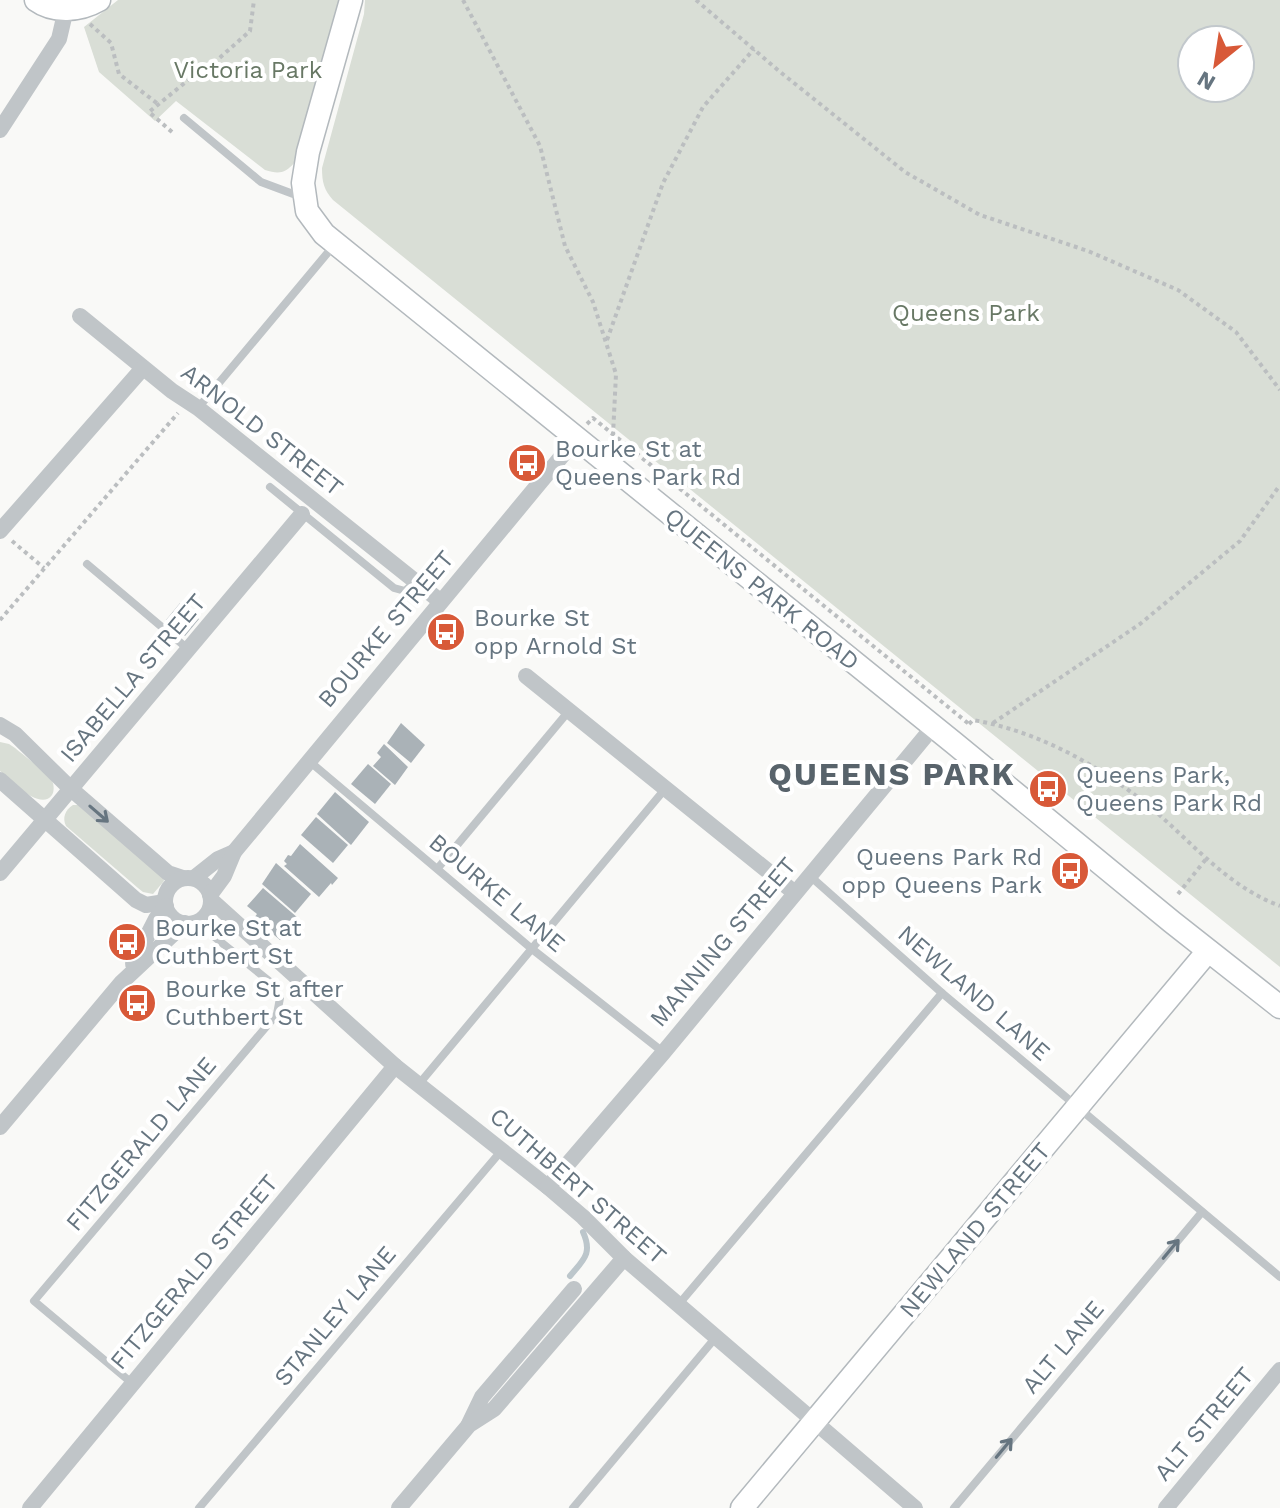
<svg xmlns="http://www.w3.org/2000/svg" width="1280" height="1508" viewBox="0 0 1280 1508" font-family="'Work Sans',sans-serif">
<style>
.green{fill:#d9ded6;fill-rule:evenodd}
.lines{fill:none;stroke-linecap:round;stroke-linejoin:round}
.stream{stroke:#bcc6cb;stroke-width:6}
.building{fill:#aab2b7}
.secondary-casing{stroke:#b3b9bd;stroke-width:25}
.path{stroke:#bbbec0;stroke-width:4;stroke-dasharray:4 4;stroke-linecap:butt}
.lane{stroke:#c0c5c8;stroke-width:8}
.street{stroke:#c0c5c8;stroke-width:16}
.secondary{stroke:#fff;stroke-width:22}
.oneway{stroke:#667580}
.labels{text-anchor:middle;stroke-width:8;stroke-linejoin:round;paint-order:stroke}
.park-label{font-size:24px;fill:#687865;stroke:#fff}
.street-label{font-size:24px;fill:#667580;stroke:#fff}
.poi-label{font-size:24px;fill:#667580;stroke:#fff;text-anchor:start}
.district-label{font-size:32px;font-weight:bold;letter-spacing:2px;fill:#58636b;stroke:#fff}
</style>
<rect width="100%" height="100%" fill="#f9f9f7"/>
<!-- green -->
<g class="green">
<path d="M118,0H339L294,163C285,174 278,174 265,170L176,101L155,121L99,72L84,27Z"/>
<path d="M365,0H1280V967L333,200C324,190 322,182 322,168L364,14ZM1192,40H1240V88H1192Z"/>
<path d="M0,742L9,744L15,748C24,756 49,773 53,783C54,787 54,792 52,795C40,812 10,779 0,771Z"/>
<path d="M73,805H78L163,877L164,881L153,894L143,892L138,888L66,826C62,818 65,810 73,805Z"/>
</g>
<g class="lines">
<!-- stream -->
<path class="stream" d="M570,1276C583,1260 593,1254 583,1232"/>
</g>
<!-- building -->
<g class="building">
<polygon points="180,603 199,619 185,636 166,620"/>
<polygon points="401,723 425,745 411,763 387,743"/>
<polygon points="384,744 408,767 395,785 373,766 381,757 377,753"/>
<polygon points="368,764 391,784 375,804 351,784"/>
<polygon points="335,792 369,822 351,845 317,814"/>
<polygon points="316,817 348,845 333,863 301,835"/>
<polygon points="300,844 338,878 332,885 331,883 319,897 284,866 287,864 284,861 288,855 291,856"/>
<polygon points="276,863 311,894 295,913 262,884"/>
<polygon points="263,888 298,918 280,940 254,918 257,914 247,906"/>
</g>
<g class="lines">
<!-- secondary casing -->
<g class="secondary-casing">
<g id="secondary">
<path d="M36,0C54,13 80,11 99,0"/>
<polyline points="351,0 308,152 303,183 307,211 324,234 954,743 1172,922 1280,1007"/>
<polyline points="742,1508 1208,951"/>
</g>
</g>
<!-- path -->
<g class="path">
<polyline points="463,0 540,146 565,246 593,302 616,374 613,435"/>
<polyline points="696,0 779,71 905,172 980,215 1088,251 1178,290 1236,332 1280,390"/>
<polyline points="90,24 111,43 119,74 158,104"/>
<polyline points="172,132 149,112 203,68 216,61 250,31 254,0"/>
<polyline points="607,340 663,183 703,107 754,49"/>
<polyline points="587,424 593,418 969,724"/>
<polyline points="12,541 44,568"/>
<polyline points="0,620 178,413"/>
<polyline points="993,723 1140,624 1240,541 1280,485"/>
<path d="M969,724L973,720C1036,731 1095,763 1144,802C1189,838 1224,885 1280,906"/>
<polyline points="1178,894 1206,859"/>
</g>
<!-- lane -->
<g class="lane">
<polyline points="184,118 261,182 304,198"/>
<polyline points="198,408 335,244"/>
<polyline points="270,487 394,588 405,591 415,582"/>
<polyline points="87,564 188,649"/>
<polyline points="309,761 532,949 663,1052"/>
<polyline points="438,868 568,712"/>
<polyline points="810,876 942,993 1280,1277"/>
<polyline points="419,1084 665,789"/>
<polyline points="679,1304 942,993"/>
<polyline points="133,1384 34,1301 277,1014 280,998 274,985 196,922"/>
<polyline points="199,1508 502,1150"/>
<polyline points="573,1508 716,1337"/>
<polyline points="954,1508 1202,1212"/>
</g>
<!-- street -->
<g class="street">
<polyline points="0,130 59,39 66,9"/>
<polyline points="80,316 172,391 198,408 440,601"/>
<polyline points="0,531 143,368"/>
<polyline points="526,676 795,893"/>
<polyline points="0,725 15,734 71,789 168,873 183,878"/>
<polyline points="0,780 136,900 146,905 165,902"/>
<polyline points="0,873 302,514"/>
<polyline points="194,878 218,859 234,852"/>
<circle cx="188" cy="901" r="23"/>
<polyline points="210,895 224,876 234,852 576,439"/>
<polyline points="211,900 395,1066 548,1187 583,1217 624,1258 915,1508"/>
<polyline points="133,964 156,919 166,906"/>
<polyline points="0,1127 122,982 185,923"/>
<polyline points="548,1187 663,1053 933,727"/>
<polyline points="469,1424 482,1397 574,1289"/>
<polyline points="30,1508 395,1066"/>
<polyline points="399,1508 469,1425 494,1409 624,1258"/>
<polyline points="1166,1508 1280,1370"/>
</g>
<!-- secondary -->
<use href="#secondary" class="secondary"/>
</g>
<!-- one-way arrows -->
<defs><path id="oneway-shaft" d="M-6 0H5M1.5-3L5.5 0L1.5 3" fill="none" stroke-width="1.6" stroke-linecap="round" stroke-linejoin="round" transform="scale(2)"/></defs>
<g class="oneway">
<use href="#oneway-shaft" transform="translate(99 814) rotate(41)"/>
<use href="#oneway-shaft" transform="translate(1171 1249) rotate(-50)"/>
<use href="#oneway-shaft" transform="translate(1004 1448) rotate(-50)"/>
</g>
<!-- icons -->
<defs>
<g id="bus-disc" transform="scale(2)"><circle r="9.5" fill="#d85938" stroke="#fff"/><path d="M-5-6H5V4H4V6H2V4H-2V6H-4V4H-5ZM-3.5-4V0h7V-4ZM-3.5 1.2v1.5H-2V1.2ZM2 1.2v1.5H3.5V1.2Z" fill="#fff"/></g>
</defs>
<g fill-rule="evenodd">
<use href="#bus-disc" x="527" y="463"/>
<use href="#bus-disc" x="446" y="632"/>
<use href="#bus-disc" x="1048" y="789"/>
<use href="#bus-disc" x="1070" y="871"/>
<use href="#bus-disc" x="127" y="942"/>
<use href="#bus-disc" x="137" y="1003"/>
</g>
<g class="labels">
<!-- park labels -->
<g class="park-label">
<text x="248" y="78">Victoria Park</text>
<text x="966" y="321">Queens Park</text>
</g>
<!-- street labels -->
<g class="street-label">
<text transform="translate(262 430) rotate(38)" y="8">ARNOLD STREET</text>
<text transform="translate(762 589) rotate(39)" y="8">QUEENS PARK ROAD</text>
<text transform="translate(386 629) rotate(-50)" y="8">BOURKE STREET</text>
<text transform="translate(133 678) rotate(-50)" y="8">ISABELLA STREET</text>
<text transform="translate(497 893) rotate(40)" y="8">BOURKE LANE</text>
<text transform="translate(723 942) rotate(-50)" y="8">MANNING STREET</text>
<text transform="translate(974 993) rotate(41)" y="8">NEWLAND LANE</text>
<text transform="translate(141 1144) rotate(-50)" y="8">FITZGERALD LANE</text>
<text transform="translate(578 1186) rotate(41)" y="8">CUTHBERT STREET</text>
<text transform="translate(975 1230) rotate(-50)" y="8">NEWLAND STREET</text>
<text transform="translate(194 1272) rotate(-50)" y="8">FITZGERALD STREET</text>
<text transform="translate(335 1316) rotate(-50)" y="8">STANLEY LANE</text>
<text transform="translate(1063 1347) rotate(-50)" y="8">ALT LANE</text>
<text transform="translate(1204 1424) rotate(-50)" y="8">ALT STREET</text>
</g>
<!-- poi labels -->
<g class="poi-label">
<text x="555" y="457">Bourke St at<tspan x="555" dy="28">Queens Park Rd</tspan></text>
<text x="474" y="626">Bourke St<tspan x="474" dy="28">opp Arnold St</tspan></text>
<text x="1076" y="783">Queens Park,<tspan x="1076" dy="28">Queens Park Rd</tspan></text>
<text x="1042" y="865" text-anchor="end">Queens Park Rd<tspan x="1042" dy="28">opp Queens Park</tspan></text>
<text x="155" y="936">Bourke St at<tspan x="155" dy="28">Cuthbert St</tspan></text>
<text x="165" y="997">Bourke St after<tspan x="165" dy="28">Cuthbert St</tspan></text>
</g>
<!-- district labels -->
<g class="district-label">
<text x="892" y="785">QUEENS PARK</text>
</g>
</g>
<!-- north arrow -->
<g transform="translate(1216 64) rotate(210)"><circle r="38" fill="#ffffff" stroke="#c2c8cc" stroke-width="2"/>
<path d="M0-6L14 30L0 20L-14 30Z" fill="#d85938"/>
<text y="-12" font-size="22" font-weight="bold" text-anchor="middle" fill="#667580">N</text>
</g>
</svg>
